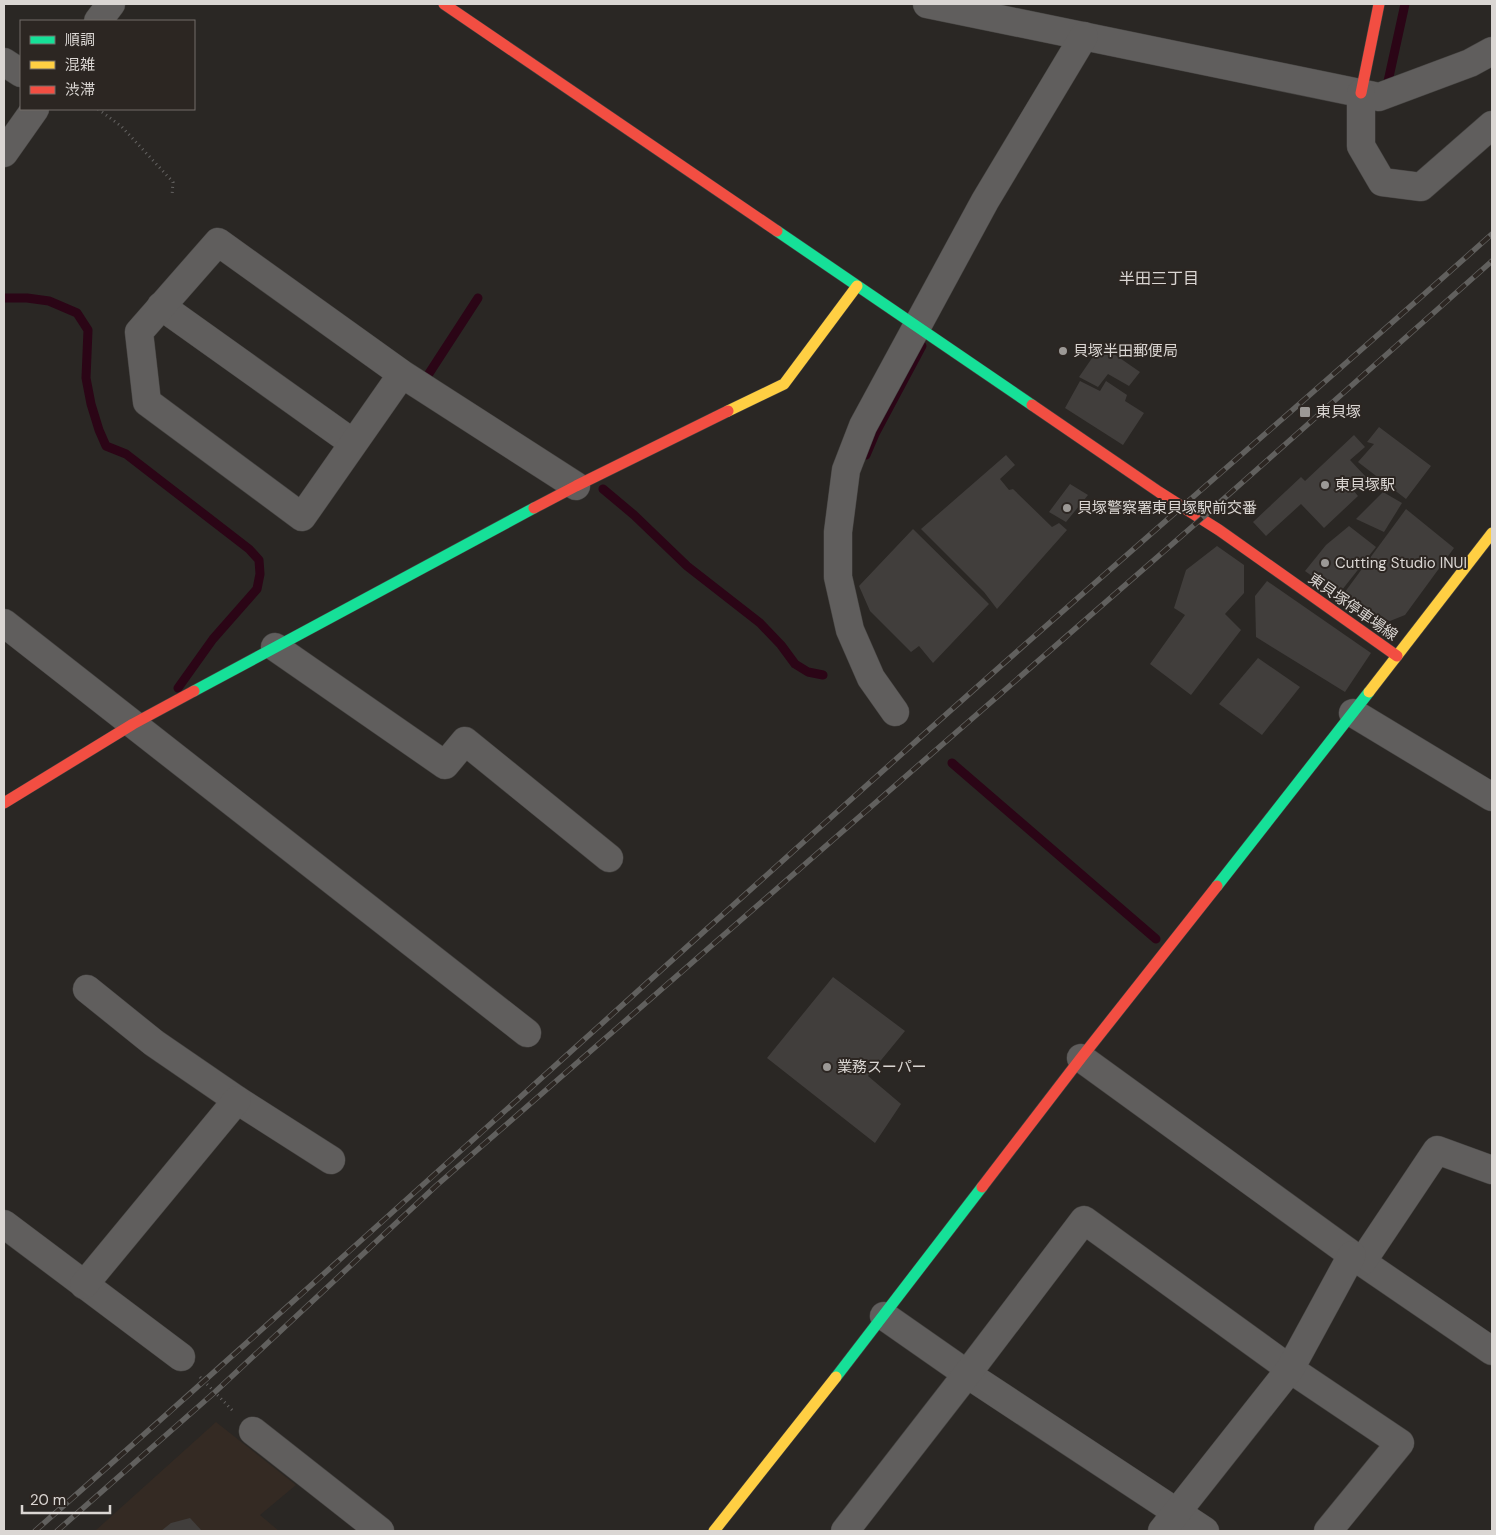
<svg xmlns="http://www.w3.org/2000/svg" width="1496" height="1535" viewBox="0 0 1496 1535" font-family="'DM Sans','Noto Sans JP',sans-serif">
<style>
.built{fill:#342a23}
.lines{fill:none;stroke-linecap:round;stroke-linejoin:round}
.stream{stroke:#2b0516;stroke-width:9}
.building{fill:#413e3c}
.street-casing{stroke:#454341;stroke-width:29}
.fast-casing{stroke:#454341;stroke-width:12}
.slow-casing{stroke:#454341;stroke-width:12}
.jam-casing{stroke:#454341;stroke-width:12}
.path{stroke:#656362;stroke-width:3;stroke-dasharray:1 4;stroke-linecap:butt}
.street{stroke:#605e5d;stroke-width:28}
.fast{stroke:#16e098;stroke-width:11}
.slow{stroke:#ffcf43;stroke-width:11}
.jam{stroke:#f24e42;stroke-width:11}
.rail-casing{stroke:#61605e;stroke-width:5.5}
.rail{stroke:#2c2622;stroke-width:4;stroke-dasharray:11;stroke-linecap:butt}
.poi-dot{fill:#9c9996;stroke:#2c2622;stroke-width:2}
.labels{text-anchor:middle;stroke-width:4;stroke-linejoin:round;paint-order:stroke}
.poi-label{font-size:15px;fill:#dad6d3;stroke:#2c2622;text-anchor:start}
.street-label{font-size:15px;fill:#dad6d3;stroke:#2c2622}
.neighbourhood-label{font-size:16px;fill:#dad6d3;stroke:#2c2622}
</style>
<rect width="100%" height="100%" fill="#2a2724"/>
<!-- built -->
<polygon class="built" points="216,1422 296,1485 260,1515 279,1531 95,1531"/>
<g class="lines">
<!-- stream -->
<g class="stream">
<polyline points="1387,86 1405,4"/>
<polyline points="4,298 27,298 49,301 77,313 88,330 86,378 91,404 99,430 106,446 126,454 249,549 259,560 260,574 257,589 213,639 178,688"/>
<polyline points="428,375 478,298"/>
<polyline points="866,455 875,434 922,346"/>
<polyline points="603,489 634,515 687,566 760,623 781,645 795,664 808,672 823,675"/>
<polyline points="952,763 1156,939"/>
</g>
</g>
<!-- building -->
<g class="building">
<polygon points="1101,345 1140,372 1129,386 1108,374 1098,387 1079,377"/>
<polygon points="1080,381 1100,391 1106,381 1127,395 1125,401 1144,413 1123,445 1065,408"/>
<polygon points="1379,427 1431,466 1406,499 1358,462 1374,444 1367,442"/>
<polygon points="1354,435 1365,447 1350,460 1366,477 1352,489 1358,496 1324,528 1301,504 1266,536 1253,522 1301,477 1305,481"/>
<polygon points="1006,455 1015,465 1000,479 1009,490 1013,489 1052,527 1059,523 1067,530 997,609 984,592 921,529"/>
<polygon points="1070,484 1088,495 1066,522 1049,512"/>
<polygon points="1383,492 1402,503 1384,532 1356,519"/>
<polygon points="1406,509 1454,548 1405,615 1390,621 1368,615 1342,596"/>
<polygon points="1349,526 1376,547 1338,595 1305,571 1326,545"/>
<polygon points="913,529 989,604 933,663 919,646 911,652 870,611 859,586"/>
<polygon points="1217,546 1244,565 1244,593 1225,614 1241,630 1191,695 1150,664 1185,615 1174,608 1186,570"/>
<polygon points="1267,581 1371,653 1345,692 1256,637 1255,596"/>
<polygon points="1258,658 1300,687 1262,735 1219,704"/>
<polygon points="833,977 905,1031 868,1076 901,1104 875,1143 767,1058"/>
<polygon points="190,1518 202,1531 161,1531 171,1523"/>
</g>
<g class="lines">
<!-- street casing -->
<g class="street-casing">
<g id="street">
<polyline points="927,4 1379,97 1470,63 1492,51"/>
<polyline points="98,21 111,4"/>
<polyline points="4,62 21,73"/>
<polyline points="1361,93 1361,146 1382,182 1421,187 1492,125"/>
<polyline points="4,153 35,109"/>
<polyline points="161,306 353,443"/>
<polyline points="402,374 302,517 147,402 139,332 218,242 402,374 576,486"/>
<polyline points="4,623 527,1033"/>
<polyline points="275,647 445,765 465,741 609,858"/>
<polyline points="895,712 871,678 850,630 838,577 838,532 846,470 863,426 985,201 1084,36"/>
<polyline points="1353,713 1492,797"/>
<polyline points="87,989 154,1043 237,1100 331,1160"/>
<polyline points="1081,1058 1362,1262 1492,1351"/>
<polyline points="4,1224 181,1357"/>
<polyline points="1362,1262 1437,1150 1492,1170"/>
<polyline points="84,1285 237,1100"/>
<polyline points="884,1316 967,1374 1205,1531"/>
<polyline points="253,1431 380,1531"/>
<polyline points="845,1531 967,1374 1084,1220 1290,1369 1400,1443 1328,1531"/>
<polyline points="1162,1531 1290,1369 1352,1255"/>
</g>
</g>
<!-- fast casing -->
<g class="fast-casing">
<g id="fast">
<polyline points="777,231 1032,405"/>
<polyline points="194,691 534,508"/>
<polyline points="1217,886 1369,692"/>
<polyline points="836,1377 982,1187"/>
</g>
</g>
<!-- slow casing -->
<g class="slow-casing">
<g id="slow">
<polyline points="728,411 784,384 857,286"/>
<polyline points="1369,692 1492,533"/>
<polyline points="714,1531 836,1377"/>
</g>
</g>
<!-- jam casing -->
<g class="jam-casing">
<g id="jam">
<polyline points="444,4 777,231"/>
<polyline points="1361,93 1379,4"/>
<polyline points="1032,405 1159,492 1219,530 1397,656"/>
<polyline points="534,508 576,486 728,411"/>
<polyline points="4,803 133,724 194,691"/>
<polyline points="982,1187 1081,1058 1217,886"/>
</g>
</g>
<!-- path -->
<g class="path">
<polyline points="98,109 121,126 173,182 172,196"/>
<polyline points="200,1377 234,1412"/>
</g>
<!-- street -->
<use href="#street" class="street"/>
<!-- fast -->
<use href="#fast" class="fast"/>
<!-- slow -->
<use href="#slow" class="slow"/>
<!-- jam -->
<use href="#jam" class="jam"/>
<!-- rail casing -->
<g class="rail-casing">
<g id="rail">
<path d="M35,1531C327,1274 614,1011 904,752C1098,578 1297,408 1492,234"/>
<polyline points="57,1531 215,1392 437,1185 1201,519 1492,261"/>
</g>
</g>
<!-- rail -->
<use href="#rail" class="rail"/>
</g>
<!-- markers -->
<g class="poi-dot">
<circle cx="1063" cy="351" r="5"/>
<rect x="1299" y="406" width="12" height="12" rx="2.5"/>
<circle cx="1325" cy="485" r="5"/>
<circle cx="1067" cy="508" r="5"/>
<circle cx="1325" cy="563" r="5"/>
<circle cx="827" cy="1067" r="5"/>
</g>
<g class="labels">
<!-- poi labels -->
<g class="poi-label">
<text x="1073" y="356">貝塚半田郵便局</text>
<text x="1316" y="417">東貝塚</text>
<text x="1335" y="490">東貝塚駅</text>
<text x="1077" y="513">貝塚警察署東貝塚駅前交番</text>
<text x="1335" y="568">Cutting Studio INUI</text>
<text x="837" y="1072">業務スーパー</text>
</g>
<!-- street labels -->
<g class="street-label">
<text transform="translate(1353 607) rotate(35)" y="5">東貝塚停車場線</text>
</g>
<!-- neighbourhood labels -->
<g class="neighbourhood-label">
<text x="1159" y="284">半田三丁目</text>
</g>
</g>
<!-- border -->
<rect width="1496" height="1535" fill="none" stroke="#dad6d3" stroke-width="10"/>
<!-- legend -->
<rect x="20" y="20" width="175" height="90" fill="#2c2622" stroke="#726c69"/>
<rect x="30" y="36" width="25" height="8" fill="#16e098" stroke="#726c69"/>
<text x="65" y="45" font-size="15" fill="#dad6d3">順調</text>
<rect x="30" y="61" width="25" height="8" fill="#ffcf43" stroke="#726c69"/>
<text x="65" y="70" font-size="15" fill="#dad6d3">混雑</text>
<rect x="30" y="86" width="25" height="8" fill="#f24e42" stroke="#726c69"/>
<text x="65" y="95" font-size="15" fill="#dad6d3">渋滞</text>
<!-- scale -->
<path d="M22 1505v8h88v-8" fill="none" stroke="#dad6d3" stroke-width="2.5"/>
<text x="30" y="1505" font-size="15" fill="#dad6d3" stroke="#2c2622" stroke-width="4" paint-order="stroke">20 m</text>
</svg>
